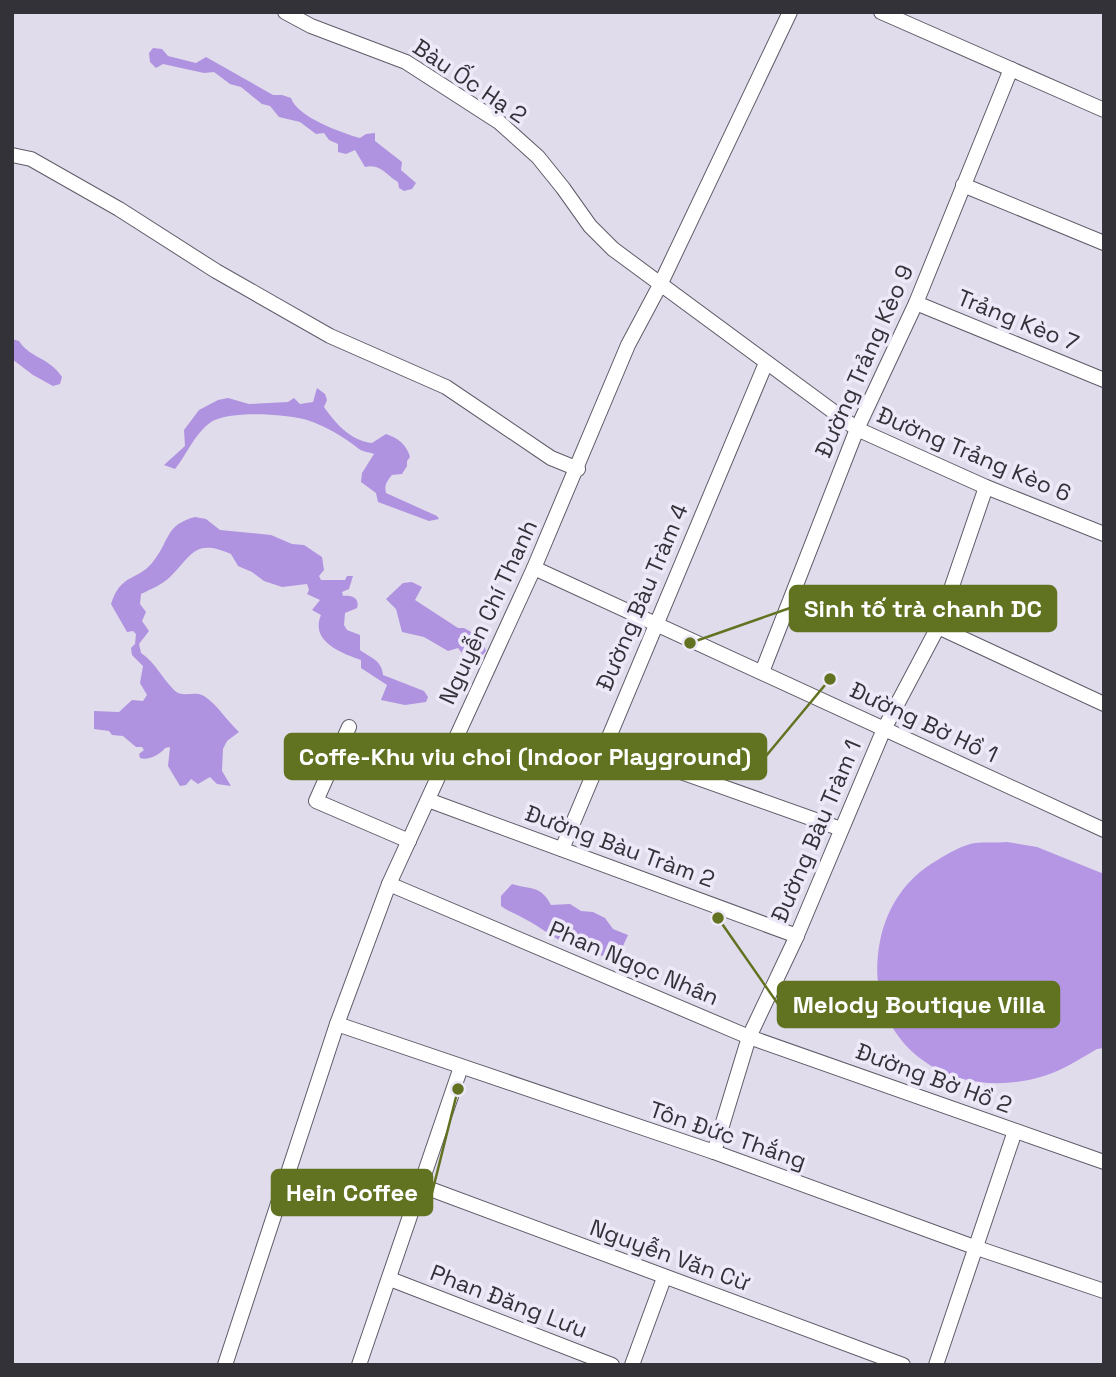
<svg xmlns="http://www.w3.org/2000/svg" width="1116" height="1377" viewBox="0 0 1116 1377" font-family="'Space Grotesk',sans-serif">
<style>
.forest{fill:#af92e0}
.water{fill:#b496e5}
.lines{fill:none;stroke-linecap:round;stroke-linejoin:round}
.street-casing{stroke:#5f5b68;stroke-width:16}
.street{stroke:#fff;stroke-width:14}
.labels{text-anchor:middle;stroke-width:7;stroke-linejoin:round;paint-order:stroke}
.street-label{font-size:23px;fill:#343239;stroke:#eee9f9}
.leader{fill:none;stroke:#617321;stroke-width:2.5}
.callout-dot{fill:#617321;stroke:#eee9f9;stroke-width:2.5}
.callout{fill:#617321;stroke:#617321;stroke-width:2.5}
.callout-label{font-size:24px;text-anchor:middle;font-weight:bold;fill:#fff}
</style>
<rect width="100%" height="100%" fill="#e1dceb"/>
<!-- forest -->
<g class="forest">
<path d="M153,48L162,49L168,56L196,63L206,57L273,95H282L291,98C297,117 342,133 360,138L366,134L375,133V141L402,162L401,170L416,183L412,189L404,191L399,188L398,182C385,174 380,163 365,167L355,150L346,154L338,152V144L329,140L324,133L316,134L300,122L279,117L270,106L262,104L241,87L230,84L214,72L204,73L163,64L156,68L150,62L149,53Z"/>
<path d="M12,339L19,341C31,359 49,357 62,377L60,384L53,386L33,375L12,359Z"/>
<path d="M317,388L325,394L327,400L324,407C335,423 351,441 372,443L386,434C398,438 407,445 410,457L407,461V466L402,474L392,475C387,481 384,485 386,493L437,516L439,519L429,521L378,502L376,493L361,482L362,473L374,454C369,452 363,452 359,449C344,437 326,426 307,420C286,414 230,410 211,422C195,433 187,454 175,469L164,465L185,446L184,430L199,410L218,400L228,398L249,404L288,402L294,398L300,404L313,402Z"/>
<path d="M195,517L206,519L220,530L271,535L292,544L304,545L322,557L324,570L319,576L321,580H345L347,576H353L349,589L342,592L343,596C352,595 360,598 357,608L345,613L344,625L347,630L360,635V650C369,657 382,660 383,675L424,691L428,697L426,702L405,705L381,700L387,685L361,668V660C340,653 310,641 321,615L312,610L320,600L307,594L309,590L307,584L282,587L264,581L252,572L238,566L231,554C195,538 192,555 170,577C162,585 151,589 141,594L140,604L146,612L142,621L149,631L139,644L141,653C155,662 162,678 174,690C183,699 194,690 204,696C217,704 227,721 239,732L227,741L223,749L222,771L231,786L217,784L210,777L198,784L191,779L186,785L180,786L168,766L170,747L165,748C161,754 148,761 140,758L139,754L144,750L142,747H136L123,736L112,735L109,731L94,729V711L119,712L132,700L143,701L147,695L140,683L143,666L132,655L131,648L135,644L136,634L133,631L127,632L111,604C121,573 137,581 152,563C170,542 164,525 195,517Z"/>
<polygon points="412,582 422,587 415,600 458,628 464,628 482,638 486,651 481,657 474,657 469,663 462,661 462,653 458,648 448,651 424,637 402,632 396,609 386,599 403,583"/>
<path d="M512,884C531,890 541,885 551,905L570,904L581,911L593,912L605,918L613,929L628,935L623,946L609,958C597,954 585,950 573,946C555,940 541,927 525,919C517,914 509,912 501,906V896Z"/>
</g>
<!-- water -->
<path class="water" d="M1007,842L1037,847L1104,874V1048L1097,1049C1080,1059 1063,1070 1044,1076C951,1105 860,1044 880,941C887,907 906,878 936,861C947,854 962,845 975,843C985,842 996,843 1007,842Z"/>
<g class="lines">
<!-- street casing -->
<g class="street-casing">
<g id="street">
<polyline points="285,12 311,26 406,62 499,122 538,157 563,188 590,226 613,249 857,429 986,487 1104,534"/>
<polyline points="881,12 1104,110"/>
<polyline points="12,155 31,159 119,209 216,271 330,336 446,387 551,458 578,469"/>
<polyline points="963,185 1104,243"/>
<polyline points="916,303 1104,380"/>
<polyline points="534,568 1104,830"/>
<polyline points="938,627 1104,704"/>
<polyline points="762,672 857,429 916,303 1011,69"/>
<polyline points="349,727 316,801 409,841"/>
<polyline points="605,745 841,829"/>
<polyline points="428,800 797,936"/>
<polyline points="562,849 766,363"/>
<polyline points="389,884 749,1037 1104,1162"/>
<polyline points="337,1024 714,1152 977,1248 1104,1291"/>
<polyline points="714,1152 749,1037 795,940 884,729 938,627 986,487"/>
<polyline points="422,1186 903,1365"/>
<polyline points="390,1279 612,1365"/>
<polyline points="225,1365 337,1024 389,884 534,568 628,345 660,285 790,12"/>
<polyline points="359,1365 461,1067"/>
<polyline points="632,1365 664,1278"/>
<polyline points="936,1365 1015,1131"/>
</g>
</g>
<!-- street -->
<use href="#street" class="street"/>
</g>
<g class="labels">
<!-- street labels -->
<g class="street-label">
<text transform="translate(470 81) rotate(34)" y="8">Bàu Ốc Hạ 2</text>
<text transform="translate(1018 320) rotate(22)" y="8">Trảng Kèo 7</text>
<text transform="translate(864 361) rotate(-66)" y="8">Đường Trảng Kèo 9</text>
<text transform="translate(974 454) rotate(23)" y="8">Đường Trảng Kèo 6</text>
<text transform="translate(642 597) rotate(-67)" y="8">Đường Bàu Tràm 4</text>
<text transform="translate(488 612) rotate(-65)" y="8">Nguyễn Chí Thanh</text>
<text transform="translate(924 722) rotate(25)" y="8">Đường Bờ Hồ 1</text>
<text transform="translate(816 831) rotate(-67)" y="8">Đường Bàu Tràm 1</text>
<text transform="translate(620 846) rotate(20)" y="8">Đường Bàu Tràm 2</text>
<text transform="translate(634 963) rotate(23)" y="8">Phan Ngọc Nhân</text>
<text transform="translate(934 1078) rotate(20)" y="8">Đường Bờ Hồ 2</text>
<text transform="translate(728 1135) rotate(19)" y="8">Tôn Đức Thắng</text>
<text transform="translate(670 1255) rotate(20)" y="8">Nguyễn Văn Cừ</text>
<text transform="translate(509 1301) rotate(21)" y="8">Phan Đăng Lưu</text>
</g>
</g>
<!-- callouts -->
<path class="leader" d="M690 643L790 608M830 679L766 756M718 918L778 1004M458 1089L432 1193"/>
<g class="callout-dot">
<circle cx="690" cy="643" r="7"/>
<circle cx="830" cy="679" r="7"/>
<circle cx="718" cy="918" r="7"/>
<circle cx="458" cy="1089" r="7"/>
</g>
<g class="callout">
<rect x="790" y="586" width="266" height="45" rx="7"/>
<rect x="285" y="734" width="481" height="45" rx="7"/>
<rect x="778" y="982" width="281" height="45" rx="7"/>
<rect x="272" y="1170" width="160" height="45" rx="7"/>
</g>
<g class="callout-label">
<text x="923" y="617">Sinh tố trà chanh DC</text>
<text x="525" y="765">Coffe-Khu viu choi (Indoor Playground)</text>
<text x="919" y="1013">Melody Boutique Villa</text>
<text x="352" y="1201">Hein Coffee</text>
</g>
<!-- border -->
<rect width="1116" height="1377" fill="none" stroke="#343239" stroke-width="28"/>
</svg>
